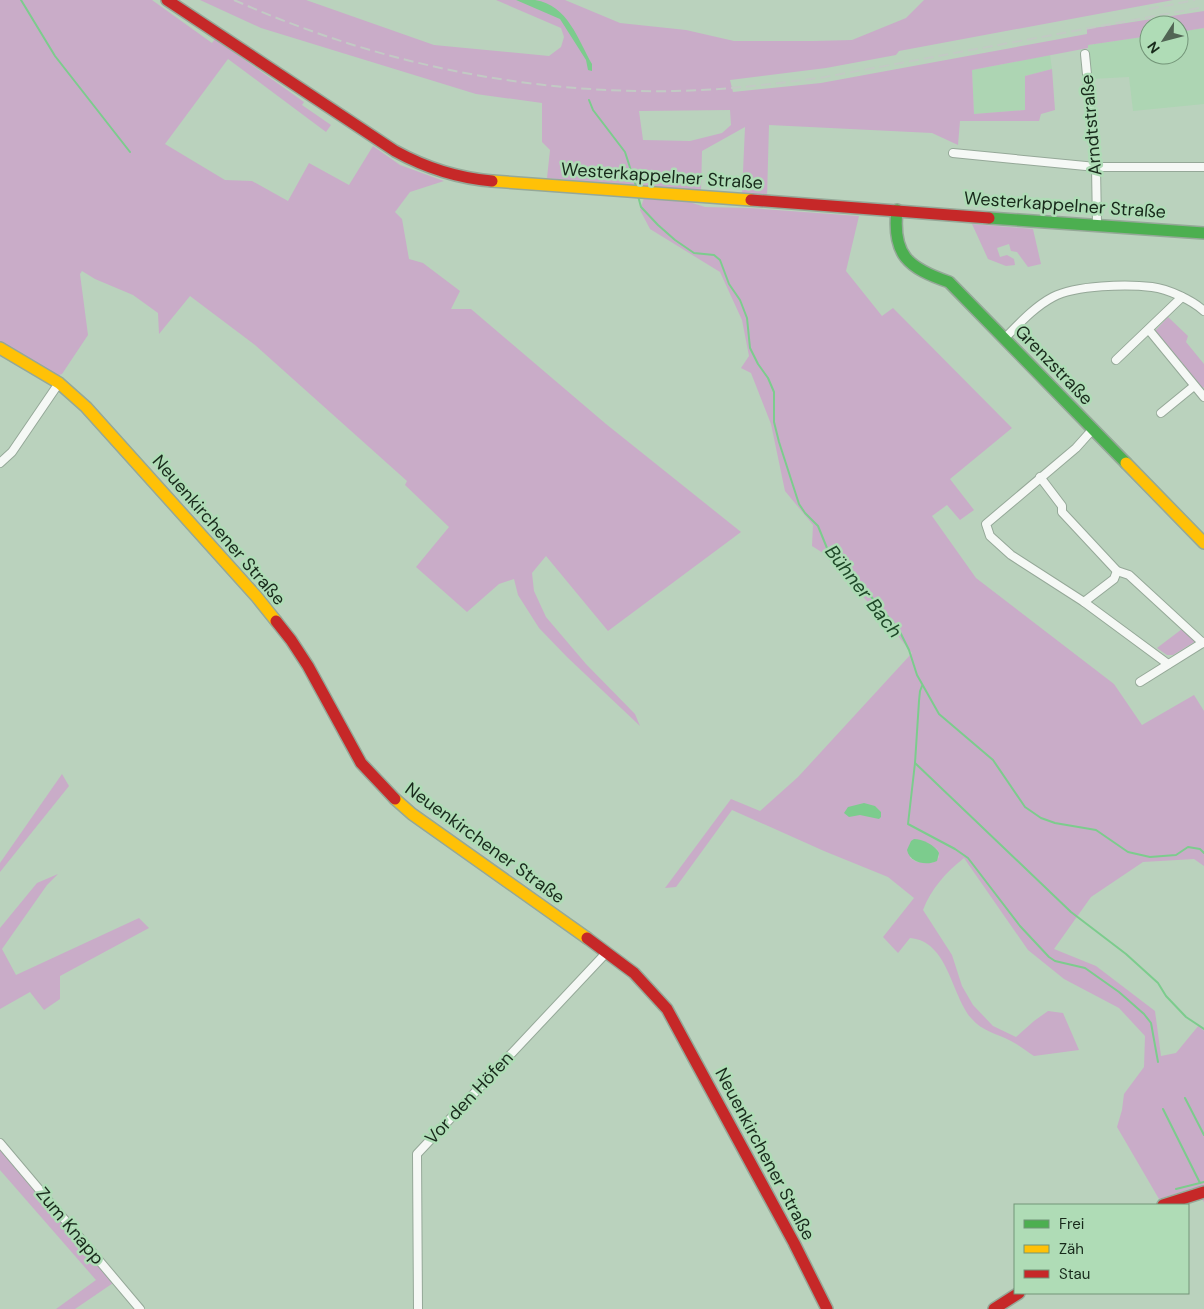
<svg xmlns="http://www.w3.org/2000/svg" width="1204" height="1309" viewBox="0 0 1204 1309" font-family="'DM Sans',sans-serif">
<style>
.built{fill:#add5b3}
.green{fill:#c9acc8;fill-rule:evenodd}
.water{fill:#7ccc8d}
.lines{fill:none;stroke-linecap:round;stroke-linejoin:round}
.stream{stroke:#7ccc8d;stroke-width:2}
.street-casing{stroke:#95a898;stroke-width:10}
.fast-casing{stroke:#95a898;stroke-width:14}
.slow-casing{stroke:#95a898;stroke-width:14}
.jam-casing{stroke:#95a898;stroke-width:14}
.street{stroke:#f5f8f5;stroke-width:8}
.fast{stroke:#4caf50;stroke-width:11}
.slow{stroke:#ffc107;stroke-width:11}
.jam{stroke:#c62828;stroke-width:11}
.rail{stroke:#c2cac4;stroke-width:2;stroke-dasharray:10 5;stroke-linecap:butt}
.labels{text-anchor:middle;stroke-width:5;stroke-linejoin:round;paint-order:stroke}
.street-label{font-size:18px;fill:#182a1b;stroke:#afdcb6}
.water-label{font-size:19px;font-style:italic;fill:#1e4828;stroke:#afdcb6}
</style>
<rect width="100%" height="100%" fill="#bad2bd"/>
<!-- built -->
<g class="built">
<polygon points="1204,28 1204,104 1133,111 1129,77 1091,79 1088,45 1149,36 1149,55 1179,55 1179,32"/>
<polygon points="1050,55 1052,69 1025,76 1025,110 974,114 972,70"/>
</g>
<!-- green -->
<g class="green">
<polygon points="0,0 152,0 212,43 215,39 304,102 302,105 331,125 326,132 228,59 165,144 225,180 252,181 288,201 309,163 349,185 373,146 400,165 444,181 410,192 395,212 402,219 409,259 423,263 460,291 451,309 471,309 606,424 741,532 608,631 546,556 532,573 534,591 546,617 586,664 635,714 640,726 567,657 539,628 518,595 514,579 499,584 467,612 416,567 449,527 405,485 407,481 255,345 190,296 159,334 158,313 133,295 95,279 82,271 80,274 88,335 62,374 56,376 45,368 0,342"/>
<path d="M200,0H306L434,45L549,56L561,47L564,37L561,28L496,0H565L620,23L686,30L734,41H813L852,40L906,18L924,0H1173L899,51L896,55L826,68L730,80L733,92L821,83L1087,34V29L1204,11V28L1179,32V25H1149V36L1088,45V48L972,70L974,114L1025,110V76L1052,69L1055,110L1041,114L1039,121H960L958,145L932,133L769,125L767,197L742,194L745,127L702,151L701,192L547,178L550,150L542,142V103L476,94L261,28ZM730,110L731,125L722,133L690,141L643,140L639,111Z"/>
<path d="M644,198L683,200L705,207L749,208L859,216L846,271L882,316L893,308L1012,428L950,479L974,510L960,520L947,505L932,516L976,578L1114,684L1142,725L1194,695L1204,711V866L1194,859L1143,862L1091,897L1054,949L1096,966L1155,1011L1161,1056L1176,1053L1199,1025L1204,1031V1202L1193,1188L1159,1199L1117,1127L1122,1110L1124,1094L1144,1067L1145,1036L1119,1008L1064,979L1028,950L964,858C946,872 931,889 923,910L952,955L962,986L973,1005L993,1026L1016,1037L1034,1021L1048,1011L1063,1013L1079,1050L1034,1056C1026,1051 1019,1045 1011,1041C996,1033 983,1032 971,1018C951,994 948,941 910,938L898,953L883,937L914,898L888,877L824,851L732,810L676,887L665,888L731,799L760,811L798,777L912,653L888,624L823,553L812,546L813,525L785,491L771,424L751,373L741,368L749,356L742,320L720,272L650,229L640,210ZM916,839L937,849L939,857L932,863L917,862L910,858Z"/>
<polygon points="972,224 1033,229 1041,264 1028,267 1017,252 1011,251 1009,244 997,248 1000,257 1007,255 1014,259 1015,265 1006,266 988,259"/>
<polygon points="1168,317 1188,336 1186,342 1204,364 1204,387 1202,389 1155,331"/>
<polygon points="1182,629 1196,641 1173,655 1167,655 1157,648"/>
<polygon points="62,774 69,786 0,872 0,863"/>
<polygon points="58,874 47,885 2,949 16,975 139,918 149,928 60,976 60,999 44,1010 30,992 0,1009 0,928 37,883"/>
<polygon points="0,1143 116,1281 75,1309 56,1309 96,1280 0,1170"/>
</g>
<!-- water -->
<g class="water">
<path d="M516,0C522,0 529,0 535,0C568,5 578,40 592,64V71L588,70L586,60L560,19Z"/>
<polygon points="864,803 875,806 881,812 881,817 879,819 860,815 849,817 844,813 848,807"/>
<path d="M914,839C922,839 935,845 939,853L937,861C926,866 910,863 907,850L911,841Z"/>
</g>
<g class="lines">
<!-- stream -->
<g class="stream">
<polyline points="21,0 55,56 130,152"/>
<polyline points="589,100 593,110 625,152 636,186"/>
<polyline points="638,196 641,207 658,225 675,240 694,253 714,255 720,260 729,284 740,300 747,318 750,348 758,364 768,378 774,392 774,422 779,442 799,504 805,513 818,526 829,553 853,575 899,630 909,650 917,675 939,714 993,760 1025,807 1041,818 1055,823 1096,830 1128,852 1150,857 1176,855 1188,847 1200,849 1204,853"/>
<polyline points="922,686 920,691 919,701 915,763 1071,912 1126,954 1158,983 1166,996 1186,1017 1204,1029"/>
<polyline points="915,763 908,824 955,849 968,858 1020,926 1049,957 1055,961 1085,968 1119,992 1144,1014 1151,1023 1158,1062"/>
<polyline points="1185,1098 1204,1135"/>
<polyline points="1163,1109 1200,1183"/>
<polyline points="1176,1189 1204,1182"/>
</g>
<!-- street casing -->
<g class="street-casing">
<g id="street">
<polyline points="1085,54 1096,167 1097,225"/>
<polyline points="953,153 1096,167 1204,167"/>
<polyline points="1149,330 1204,397"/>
<path d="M1004,339C1019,324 1034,307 1053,297C1076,285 1127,284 1152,287C1168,289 1192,300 1204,311"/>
<polyline points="1116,360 1182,297"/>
<polyline points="1161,413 1194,386"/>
<polyline points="1093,429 1076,448 986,524 990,536 1011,555 1084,602 1168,664"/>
<polyline points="0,463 12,452 59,383"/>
<polyline points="1040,477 1062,506 1062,512 1117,571 1129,575 1203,643"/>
<polyline points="1084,602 1114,579 1117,571"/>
<polyline points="1140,682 1204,642"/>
<polyline points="0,1143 140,1309"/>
<polyline points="418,1309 417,1154 607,952"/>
</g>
</g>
<!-- fast casing -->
<g class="fast-casing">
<g id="fast">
<path d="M897,210C892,255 908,268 949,282L1126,463"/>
<polyline points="989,218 1204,233"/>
</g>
</g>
<!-- slow casing -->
<g class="slow-casing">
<g id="slow">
<polyline points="492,181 751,200"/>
<polyline points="0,348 59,383 86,407 256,596 276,621"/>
<polyline points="1126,463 1204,543"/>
<polyline points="395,799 412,814 587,938"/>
</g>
</g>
<!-- jam casing -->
<g class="jam-casing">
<g id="jam">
<path d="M167,0L395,151C426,168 457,178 492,181"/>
<polyline points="751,200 989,218"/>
<polyline points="276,621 291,640 308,666 361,763 395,799"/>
<polyline points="587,938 634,973 667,1009 794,1243 827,1309"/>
<polyline points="1163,1205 1204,1192"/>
<polyline points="994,1309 1019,1293"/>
</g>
</g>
<!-- street -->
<use href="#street" class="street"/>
<!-- fast -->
<use href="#fast" class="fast"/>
<!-- slow -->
<use href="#slow" class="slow"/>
<!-- jam -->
<use href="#jam" class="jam"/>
<!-- rail -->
<g class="rail">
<path d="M234,0C373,62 523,94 675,91C725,90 775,84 825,77L1204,7"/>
<polyline points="1149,9 1195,0"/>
</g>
</g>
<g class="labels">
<!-- street labels -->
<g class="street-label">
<text transform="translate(1091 125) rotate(-95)" y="6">Arndtstraße</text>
<text transform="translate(662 176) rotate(4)" y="6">Westerkappelner Straße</text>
<text transform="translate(1065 205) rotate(4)" y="6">Westerkappelner Straße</text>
<text transform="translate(1054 365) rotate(46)" y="6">Grenzstraße</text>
<text transform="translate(219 530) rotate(49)" y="6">Neuenkirchener Straße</text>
<text transform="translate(485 843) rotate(36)" y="6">Neuenkirchener Straße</text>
<text transform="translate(469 1098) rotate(-47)" y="6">Vor den Höfen</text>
<text transform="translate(765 1154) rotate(62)" y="6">Neuenkirchener Straße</text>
<text transform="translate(70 1226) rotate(50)" y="6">Zum Knapp</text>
</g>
<!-- water labels -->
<g class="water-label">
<text transform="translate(864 591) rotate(52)" y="7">Bühner Bach</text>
</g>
</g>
<!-- legend -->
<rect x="1014" y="1204" width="175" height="90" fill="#afdcb6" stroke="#739578"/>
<rect x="1024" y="1220" width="25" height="8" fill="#4caf50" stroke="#739578"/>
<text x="1059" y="1229" font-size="15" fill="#182a1b">Frei</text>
<rect x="1024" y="1245" width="25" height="8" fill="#ffc107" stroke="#739578"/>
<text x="1059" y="1254" font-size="15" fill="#182a1b">Zäh</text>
<rect x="1024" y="1270" width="25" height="8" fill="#c62828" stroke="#739578"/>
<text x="1059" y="1279" font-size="15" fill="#182a1b">Stau</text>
<!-- north arrow -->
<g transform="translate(1164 40) rotate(234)"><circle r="24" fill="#afdcb6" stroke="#739578"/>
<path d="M0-4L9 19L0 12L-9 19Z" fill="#516554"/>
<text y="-8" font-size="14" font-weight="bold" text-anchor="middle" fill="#182a1b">N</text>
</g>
</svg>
